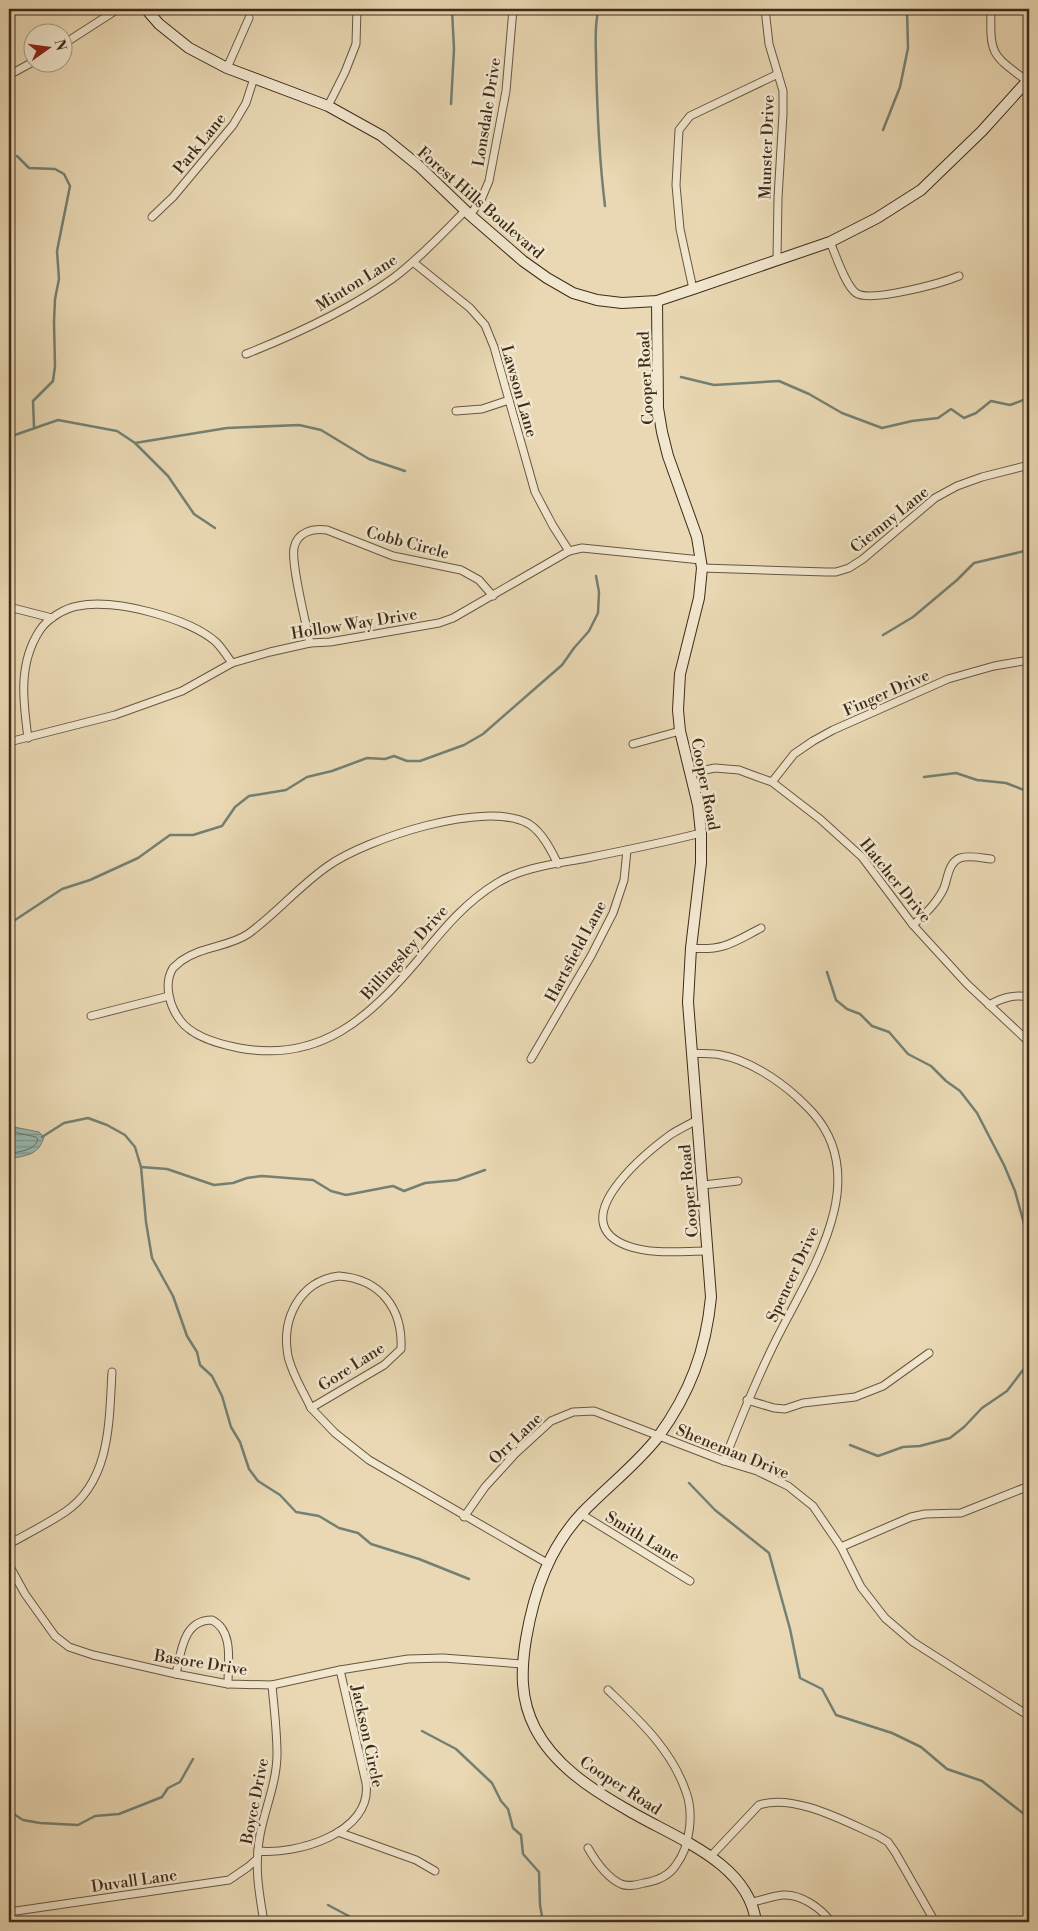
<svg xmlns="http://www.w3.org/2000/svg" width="1038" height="1931" viewBox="0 0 1038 1931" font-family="'Libre Bodoni',serif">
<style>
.water{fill:url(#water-rules);stroke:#738073}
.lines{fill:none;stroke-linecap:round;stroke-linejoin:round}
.shore{stroke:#6a7264;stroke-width:1}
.stream{stroke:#738073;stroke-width:2.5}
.street-casing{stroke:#695640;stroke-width:9}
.secondary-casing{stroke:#3e2b19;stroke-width:12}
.street{stroke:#f1e6ce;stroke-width:7}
.secondary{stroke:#f1e6ce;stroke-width:10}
.labels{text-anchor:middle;stroke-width:5;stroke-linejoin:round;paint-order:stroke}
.street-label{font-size:16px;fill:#3e2b19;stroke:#f1e6ce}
</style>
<defs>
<pattern id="water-rules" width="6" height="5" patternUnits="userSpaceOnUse" patternTransform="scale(1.25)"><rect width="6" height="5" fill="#97b9af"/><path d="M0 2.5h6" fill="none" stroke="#7d978e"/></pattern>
</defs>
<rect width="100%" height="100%" fill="#e9d8b3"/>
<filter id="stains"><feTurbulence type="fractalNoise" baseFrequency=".004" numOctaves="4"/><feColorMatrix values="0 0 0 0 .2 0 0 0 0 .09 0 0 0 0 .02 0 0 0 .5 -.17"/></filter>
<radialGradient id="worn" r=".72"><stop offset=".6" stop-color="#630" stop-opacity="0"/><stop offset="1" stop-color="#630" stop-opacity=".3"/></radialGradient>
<!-- water -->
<path class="water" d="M9,1126L39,1132L44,1137C38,1156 27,1155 9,1159Z"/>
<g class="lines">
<!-- shore -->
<path class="shore" d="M9,1131L36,1137L38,1139C35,1151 20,1151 9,1154"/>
<!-- stream -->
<g class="stream">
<path d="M599,9C594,23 596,44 596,59C597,108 599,158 605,206"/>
<polyline points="451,104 454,49 452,9"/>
<polyline points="883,130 900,87 908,48 907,9"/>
<polyline points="17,156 29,168 55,169 64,174 70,186 57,251 59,279 55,299 54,322 55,366 53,381 33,401 34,427"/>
<polyline points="681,377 714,385 779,381 809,394 842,413 882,428 912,421 938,418 951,409 964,418 976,413 991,401 1010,405 1029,398"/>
<polyline points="9,437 58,420 117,431 135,443 227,428 299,425 321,430 369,459 405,471"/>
<polyline points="135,443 168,476 194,514 215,528"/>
<polyline points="883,635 913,617 957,580 974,563 1029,550"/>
<polyline points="924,777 956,773 977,780 1006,783 1029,792"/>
<polyline points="9,924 62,889 90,880 138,858 170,835 193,835 222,826 235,807 249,796 286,790 307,777 332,771 367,758 385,759 394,756 407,761 420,761 464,745 483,734 562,665 574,648 589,631 598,613 599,592 596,576"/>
<polyline points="827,972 836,1000 847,1009 860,1014 872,1026 889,1032 908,1054 931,1066 946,1081 960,1091 977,1113 1004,1165 1015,1191 1029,1242"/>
<polyline points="42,1137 64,1123 88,1118 107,1125 125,1135 135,1147 141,1167 146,1222 152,1258 173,1296 187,1336 197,1352 200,1365 212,1376 222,1396 231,1427 240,1442 249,1469 258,1481 280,1495 296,1512 319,1516 339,1528 358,1533 371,1544 419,1559 469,1579"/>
<polyline points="141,1167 167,1169 214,1185 233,1183 247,1178 262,1176 313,1180 331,1191 346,1195 393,1186 404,1191 425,1183 457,1180 485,1170"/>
<polyline points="850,1445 878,1456 903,1447 920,1446 950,1438 964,1427 982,1408 1007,1391 1029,1362"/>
<polyline points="689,1483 715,1510 769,1553 790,1629 800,1678 822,1689 836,1715 892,1733 921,1747 947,1769 982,1781 1029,1818"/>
<polyline points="422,1731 456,1749 492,1783 501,1801 508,1809 513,1828 521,1835 523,1854 539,1872 540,1905 543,1922"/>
<polyline points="9,1811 23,1820 40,1823 78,1825 95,1816 119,1814 162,1797 168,1788 180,1782 193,1759"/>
<polyline points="328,1905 360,1922"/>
</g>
<!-- street casing -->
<g class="street-casing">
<g id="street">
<polyline points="765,9 769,44 783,91 783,114 778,198 777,259"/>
<path d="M991,9C990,55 991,54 1027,81"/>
<polyline points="62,45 118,9"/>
<polyline points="227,68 249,18"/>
<polyline points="9,75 33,62"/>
<polyline points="328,106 345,72 356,44 357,9"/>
<polyline points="9,112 9,116"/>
<polyline points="470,215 481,200 489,181 506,91 513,9"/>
<polyline points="152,217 173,197 233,125 246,103 254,78"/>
<path d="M830,242C836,255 845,285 856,293C870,303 942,283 959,276"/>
<polyline points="413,262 470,308 485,325 494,347 535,492 553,526 569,551"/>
<polyline points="693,289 680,229 676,185 679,130 690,116 778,74"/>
<path d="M246,354C294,335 350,309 392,279C419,259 442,234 465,211"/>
<polyline points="456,411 482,409 509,400"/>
<polyline points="702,568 826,572 836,572 849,568 863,559 935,498 957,486 982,477 1029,465"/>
<polyline points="9,607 52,618"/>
<path d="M310,643C306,622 291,566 294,548C297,532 313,528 327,530L393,556L461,570L479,580L493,596"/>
<path d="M28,738C23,701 18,663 40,630C47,619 65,608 78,606C113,598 189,618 216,642C222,648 227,656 232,663"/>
<polyline points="9,742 115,715 182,691 232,663 270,652 310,643 330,642 439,623 453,618 569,551 582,548 701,560"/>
<polyline points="633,744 680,731"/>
<polyline points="690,773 715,768 739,770 755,776 772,782 820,819 862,857 913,925 967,984 1029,1042"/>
<polyline points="772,782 794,754 813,741 833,730 948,679 994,666 1029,660"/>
<path d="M558,864C551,850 542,832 529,824C486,799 366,839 328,866C299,886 276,914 248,934C229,947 202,946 181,961C180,962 174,967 173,968C163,984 170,1007 180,1020C192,1037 219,1044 239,1048C320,1063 369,1018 418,960C442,931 464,903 497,883C521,868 554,864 582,859C622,851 662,843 701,833"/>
<path d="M913,925C925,914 937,903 944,888C948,878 948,863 960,858C969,855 982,858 991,859"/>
<path d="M691,948C724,951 734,942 761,928"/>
<path d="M989,1005C1002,998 1014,994 1029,997"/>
<polyline points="91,1016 169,996"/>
<path d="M691,1053C701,1054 712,1053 721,1055C748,1060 777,1079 797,1097C802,1102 808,1107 813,1113C874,1182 808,1275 776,1340C756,1380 740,1420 724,1461"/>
<polyline points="531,1059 591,956 613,913 624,880 627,850"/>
<path d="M697,1120C688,1125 679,1129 670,1135C643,1155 562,1222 628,1246C653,1255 682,1251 708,1251"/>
<polyline points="703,1185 738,1181"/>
<path d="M339,1276C380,1279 403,1308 401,1349L384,1365L311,1408C303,1391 292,1374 288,1356C281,1318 300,1281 339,1276Z"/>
<polyline points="747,1400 774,1408 785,1409 803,1403 855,1397 883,1386 929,1353"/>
<polyline points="311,1408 335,1433 369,1460 547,1563"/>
<polyline points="581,1514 690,1581"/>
<polyline points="464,1517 485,1487 515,1454 551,1421 573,1412 594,1411 724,1461 757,1471 788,1486 813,1506 841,1547 861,1587 885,1618 913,1642 1029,1716"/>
<path d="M9,1544C27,1534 47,1524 65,1512C111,1481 109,1421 112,1372"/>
<polyline points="841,1547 911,1517 925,1514 961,1513 1029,1486"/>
<polyline points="9,1565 25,1594 55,1636 69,1647 93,1655 176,1674 228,1684 272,1685 340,1670 408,1659 443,1658 522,1664"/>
<path d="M176,1674C181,1652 183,1620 212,1620C234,1631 228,1662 228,1684"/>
<polyline points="338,1832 416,1860 435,1871"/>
<path d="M588,1848C596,1862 606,1877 621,1884C628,1887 636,1885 644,1883C656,1881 669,1876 676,1865C690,1847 694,1813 686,1792C672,1750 639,1720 608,1690"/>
<path d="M258,1851C296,1855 373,1833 366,1783L340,1670"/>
<path d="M710,1857L759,1805C794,1793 846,1822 878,1836L888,1842L895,1852L935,1922"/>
<path d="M752,1902C762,1900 773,1896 783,1895C801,1894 821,1908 831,1922"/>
<polyline points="9,1912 229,1880 248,1867 257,1859"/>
<path d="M264,1922C259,1893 254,1865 260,1835C265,1808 277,1782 277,1754C277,1731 274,1708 272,1685"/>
</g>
</g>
<!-- secondary casing -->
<g class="secondary-casing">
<g id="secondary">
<polyline points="146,9 159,24 189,48 227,68 328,106 382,136 419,166 470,215 523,261 547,278 573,293 597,300 622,303 657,301 693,289 830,242 877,218 921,190 982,131 1029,79"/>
<path d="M657,301L658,408L662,432L668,456L697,537L702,568L699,598L680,674L678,710L680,731L698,805L701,833V863L691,948L688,1002L711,1297C706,1350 690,1393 658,1437C636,1465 607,1487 582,1513C549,1548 534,1592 526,1639C521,1670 520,1699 535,1728C554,1765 591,1789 626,1809C672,1837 748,1861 756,1922"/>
</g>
</g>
<!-- street -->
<use href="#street" class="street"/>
<!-- secondary -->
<use href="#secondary" class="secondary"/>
</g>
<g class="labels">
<!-- street labels -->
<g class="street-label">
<text transform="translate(486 112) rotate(-81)" y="6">Lonsdale Drive</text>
<text transform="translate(199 143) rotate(-51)" y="6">Park Lane</text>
<text transform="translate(766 147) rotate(-88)" y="6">Munster Drive</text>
<text transform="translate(481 202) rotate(41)" y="6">Forest Hills Boulevard</text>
<text transform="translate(356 282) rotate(-32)" y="6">Minton Lane</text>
<text transform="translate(645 378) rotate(-93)" y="6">Cooper Road</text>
<text transform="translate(520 391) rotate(74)" y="6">Lawson Lane</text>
<text transform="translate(889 519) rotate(-39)" y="6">Ciemny Lane</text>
<text transform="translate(408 542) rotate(15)" y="6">Cobb Circle</text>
<text transform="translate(354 623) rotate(-9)" y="6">Hollow Way Drive</text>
<text transform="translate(886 692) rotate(-24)" y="6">Finger Drive</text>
<text transform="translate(706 784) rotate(79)" y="6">Cooper Road</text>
<text transform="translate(896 880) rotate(51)" y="6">Hatcher Drive</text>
<text transform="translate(575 951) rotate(-62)" y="6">Hartsfield Lane</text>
<text transform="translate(404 952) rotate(-48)" y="6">Billingsley Drive</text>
<text transform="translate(688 1191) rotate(-95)" y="6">Cooper Road</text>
<text transform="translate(792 1274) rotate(-65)" y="6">Spencer Drive</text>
<text transform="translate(351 1366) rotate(-33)" y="6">Gore Lane</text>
<text transform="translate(515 1438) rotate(-44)" y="6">Orr Lane</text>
<text transform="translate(733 1451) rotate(22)" y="6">Sheneman Drive</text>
<text transform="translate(643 1536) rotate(31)" y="6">Smith Lane</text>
<text transform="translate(201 1662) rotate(9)" y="6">Basore Drive</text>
<text transform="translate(368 1736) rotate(78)" y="6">Jackson Circle</text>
<text transform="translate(621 1785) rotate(33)" y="6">Cooper Road</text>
<text transform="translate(254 1801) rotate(-79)" y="6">Boyce Drive</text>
<text transform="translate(134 1880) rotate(-8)" y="6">Duvall Lane</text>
</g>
</g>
<!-- margin -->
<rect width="1038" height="1931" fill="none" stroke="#e9d8b3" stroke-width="30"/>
<rect x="10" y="10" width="1018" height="1911" fill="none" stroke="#3e2b19" stroke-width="2.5"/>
<rect x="15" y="15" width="1008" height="1901" fill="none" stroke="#3e2b19"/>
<!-- north arrow -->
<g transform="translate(48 48) rotate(76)"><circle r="24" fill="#f1e6ce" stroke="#a99b86"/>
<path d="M0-4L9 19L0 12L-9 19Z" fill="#8f2418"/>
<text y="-8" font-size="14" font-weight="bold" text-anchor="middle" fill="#3e2b19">N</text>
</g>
<rect width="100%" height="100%" filter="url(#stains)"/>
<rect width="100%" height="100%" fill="url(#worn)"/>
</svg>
